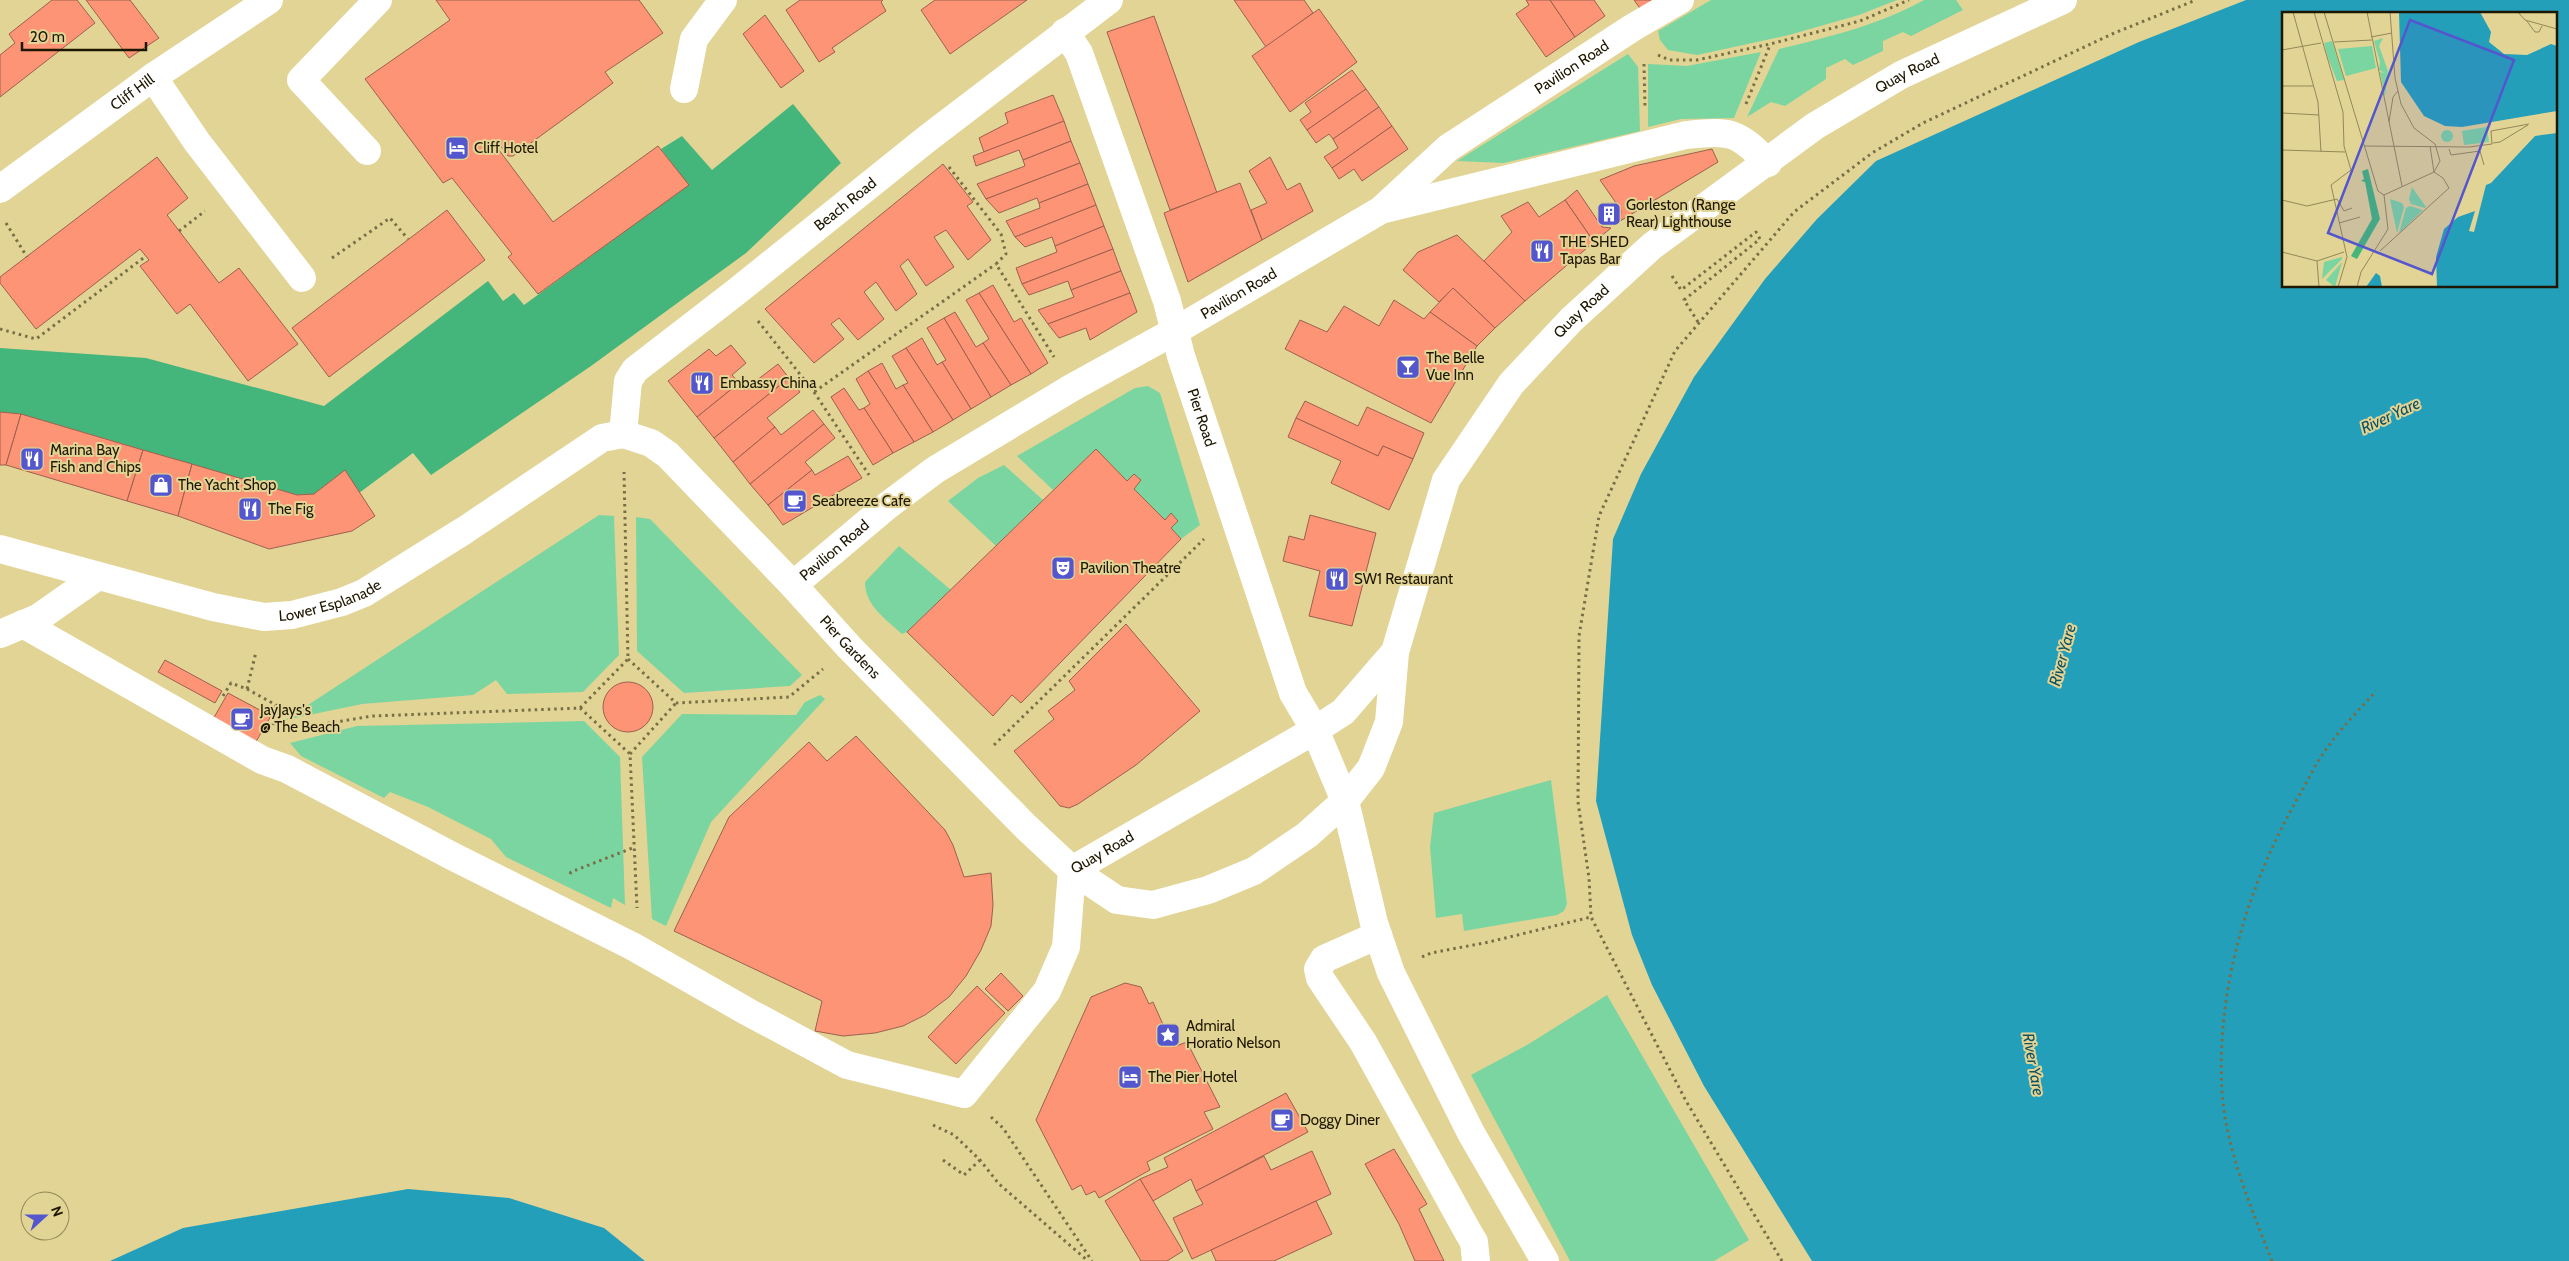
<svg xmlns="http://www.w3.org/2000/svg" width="2569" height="1261" viewBox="0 0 2569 1261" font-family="Cabin,sans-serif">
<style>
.green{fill:#7bd5a1}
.forest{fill:#44b57b}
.water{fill:#249fba;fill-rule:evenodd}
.building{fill:#fd9475;stroke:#9c604e}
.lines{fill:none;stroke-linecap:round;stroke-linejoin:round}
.path{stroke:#796f46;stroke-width:3;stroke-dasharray:2.5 4;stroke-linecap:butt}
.minor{stroke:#fff;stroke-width:28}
.labels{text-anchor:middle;stroke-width:4;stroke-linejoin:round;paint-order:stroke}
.street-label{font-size:15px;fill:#1d1700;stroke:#e2d495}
.poi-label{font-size:15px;fill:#1d1700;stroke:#e2d495;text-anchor:start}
.water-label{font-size:16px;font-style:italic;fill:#105160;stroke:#e2d495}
.inset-road{fill:none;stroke:#938859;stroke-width:1}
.view{fill:#5456cd;fill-opacity:0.15;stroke:#5456cd;stroke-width:2.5}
.inset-edge{fill:none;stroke:#1d1700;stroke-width:2.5}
</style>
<rect width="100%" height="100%" fill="#e2d495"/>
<!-- green -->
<g class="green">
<polygon points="1711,0 1897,0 1859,15 1789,35 1697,55 1668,50 1660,40 1658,31"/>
<path d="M1924,0H1956L1963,10L1911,36L1903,32L1883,41V51L1853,65L1845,59L1826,68V79L1785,106L1771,102L1747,117L1779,49C1829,37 1879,25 1924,0Z"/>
<polygon points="1761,52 1734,118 1681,119 1648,127 1648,64 1687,66"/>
<polygon points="1628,54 1638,67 1640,131 1504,163 1457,161"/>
<polygon points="1148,386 1160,393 1200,525 1181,539 1171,528 1178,521 1171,513 1165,520 1134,489 1141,480 1134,474 1127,481 1096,449 1053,490 1017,456 1135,388"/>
<polygon points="1004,465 1043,500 996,546 948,501 978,478"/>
<polygon points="599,515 614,516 619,655 583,692 507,694 496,680 473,695 362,704 285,720"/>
<polygon points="636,517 650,519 802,675 790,686 684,693 637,651"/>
<path d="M899,546L951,590L907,632L902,634C886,619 865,606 865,582Z"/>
<polygon points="820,695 825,699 711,822 666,926 652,919 642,757 682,714 796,715 805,702"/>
<polygon points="584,721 620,757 625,905 613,898 611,908 506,857 491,839 428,807 390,792 384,798 301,756 290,743 357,726"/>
<polygon points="1551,780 1567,904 1564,911 1557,915 1464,931 1462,914 1436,918 1430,847 1434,813"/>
<polygon points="1607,995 1749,1240 1714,1261 1570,1261 1471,1075 1527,1045"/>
</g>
<!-- forest -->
<polygon class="forest" points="793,104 841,163 746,253 591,366 431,475 413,453 359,493 345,470 314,494 297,495 21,414 0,412 0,348 146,358 324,406 488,281 503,301 514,293 524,305 688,185 661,149 682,136 712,170"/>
<!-- water -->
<g class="water">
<path d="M2246,0H2569V1261H1812L1704,1086L1652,985L1632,935L1596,801L1613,539L1641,474L1694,377L1765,279L1817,219L1876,161L2139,42ZM2283,14H2555V286H2283Z"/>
<polygon points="408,1189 509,1198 604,1228 645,1261 110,1261 183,1228"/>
</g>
<!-- building -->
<g class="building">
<polygon points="52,0 77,0 95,23 0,97 0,55 15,43 9,34"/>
<polygon points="86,0 130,0 159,38 129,58"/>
<polygon points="436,0 639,0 663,33 605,72 613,83 513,156 508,156 499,144 496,146 553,222 658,146 689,185 538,294 508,257 512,254 452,178 443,183 365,79 450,20"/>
<polygon points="800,0 883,0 881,2 886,11 832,48 835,52 819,62 786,10"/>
<polygon points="935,0 1027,0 950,54 921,10"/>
<polygon points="1234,0 1304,0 1313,13 1266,47"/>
<polygon points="1526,0 1550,0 1575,37 1546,57 1516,14 1529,5"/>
<polygon points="1550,0 1594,0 1605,16 1575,37"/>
<polygon points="1634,0 1657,0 1642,11"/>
<polygon points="1319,9 1357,62 1290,112 1252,56"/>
<polygon points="765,15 804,71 781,88 743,34"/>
<polygon points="1154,16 1217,193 1170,210 1107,32"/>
<polygon points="1352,70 1366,89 1307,130 1300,120 1311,112 1305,103"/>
<polygon points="1366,89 1379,107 1333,139 1329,134 1316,143 1307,130"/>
<polygon points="1053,95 1064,121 984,152 979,138 1008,123 1005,113"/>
<polygon points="1379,107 1392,126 1332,168 1324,157 1338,148 1333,139"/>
<polygon points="1064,121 1071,141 1023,160 1019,150 976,166 973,156"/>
<polygon points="1392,126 1408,149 1362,181 1354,169 1339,179 1332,168"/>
<polygon points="1071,141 1080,163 986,199 977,184 1025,166 1023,160"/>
<polygon points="1712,149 1718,162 1620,221 1621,210 1600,180 1634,166"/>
<polygon points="157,157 188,198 167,215 219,283 239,268 298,344 248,381 190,304 177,314 140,266 149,260 140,249 36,329 0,283 0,277"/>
<polygon points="1270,157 1287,190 1300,183 1313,211 1262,240 1251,210 1267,203 1249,171"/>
<polygon points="1080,163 1088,184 1039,203 1037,198 999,213 986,199"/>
<polygon points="943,164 973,202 967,206 991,240 968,260 946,230 934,237 954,267 926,286 908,259 900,266 917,294 896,311 876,282 864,292 884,319 858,340 839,318 831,324 844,339 814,363 765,309"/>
<polygon points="1240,183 1262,240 1188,282 1164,213"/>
<polygon points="1088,184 1096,205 1015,237 1006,221 1040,208 1039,203"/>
<polygon points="1577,190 1602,227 1611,228 1594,242 1565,200"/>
<polygon points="1565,200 1594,242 1525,301 1484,261 1512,232 1501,216 1528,202 1539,217"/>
<circle cx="1609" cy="214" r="11"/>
<polygon points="1096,205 1104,226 1055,246 1052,237 1025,247 1015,237"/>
<polygon points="447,210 485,260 329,377 292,328"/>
<polygon points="1104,226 1113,249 1022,284 1016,268 1057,252 1055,246"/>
<polygon points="1457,235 1525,301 1495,328 1453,288 1439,302 1403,270 1418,252"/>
<polygon points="1113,249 1121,271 1071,290 1068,281 1029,295 1022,284"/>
<polygon points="1121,271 1130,293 1048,324 1038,310 1074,297 1071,290"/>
<polygon points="993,285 1014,322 1021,318 1048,363 1031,374 979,293"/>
<polygon points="1453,288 1495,328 1477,346 1430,312"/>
<polygon points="979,293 1031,374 1011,385 983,343 989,339 966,300"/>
<polygon points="1130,293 1137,312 1090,340 1086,328 1059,338 1048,324"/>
<polygon points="1394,300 1424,319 1430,312 1477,346 1431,423 1285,349 1300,320 1327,332 1344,306 1379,326"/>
<polygon points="955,312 976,347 983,343 1011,385 991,397 944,318"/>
<polygon points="944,318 991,397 971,409 942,362 946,360 927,328"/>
<polygon points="922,338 937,365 942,362 971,409 953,420 906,348"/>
<polygon points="731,345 746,363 732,375 739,383 697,417 668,381 709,349 716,356"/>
<polygon points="906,348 953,420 933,432 903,385 908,383 892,356"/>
<polygon points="882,363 896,389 903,385 933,432 914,442 868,371"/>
<polygon points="778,364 789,378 714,438 697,417 739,383 744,390"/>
<polygon points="868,371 914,442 893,453 864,408 870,404 856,379"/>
<polygon points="789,378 800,392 767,418 775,427 733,462 714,438"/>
<polygon points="844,388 859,410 864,408 893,453 873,465 831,397"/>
<polygon points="1305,401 1358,426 1367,407 1424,433 1413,459 1383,446 1378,456 1296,418"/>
<polygon points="813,410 824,424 750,484 733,462 775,427 781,435"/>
<polygon points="0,412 21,414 6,465 0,465"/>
<polygon points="21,414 143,450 127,501 6,465"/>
<polygon points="1296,418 1378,456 1383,446 1413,459 1389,510 1331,483 1341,461 1288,437"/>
<polygon points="824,424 835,438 805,462 812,470 768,505 750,484"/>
<polygon points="1096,449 1127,481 1134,474 1141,480 1134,489 1165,520 1171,513 1178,521 1171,528 1181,539 1021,703 1012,695 993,716 907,632"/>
<polygon points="143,450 192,464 178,516 127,501"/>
<polygon points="848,456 862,478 783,525 768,505 812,470 815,475"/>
<polygon points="192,464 297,495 314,494 345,470 375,516 352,531 269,549 178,516"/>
<polygon points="1310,515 1376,533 1352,626 1309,616 1320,571 1283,561 1289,536 1304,540"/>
<polygon points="1126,624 1200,711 1136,765 1078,804 1069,808 1060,806 1014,751 1054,719 1048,711 1075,690 1069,681"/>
<polygon points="165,660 222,691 215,703 158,672"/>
<circle cx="628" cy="707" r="25"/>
<polygon points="228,693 271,716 254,745 212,721"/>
<polygon points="856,736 945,830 953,845 964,877 991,873 993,905 991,926 981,950 966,976 949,997 925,1015 903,1026 875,1033 843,1036 815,1031 822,1001 674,931 729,817 809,742 827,761"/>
<polygon points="1001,973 1023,996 1008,1011 985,989"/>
<polygon points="1125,983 1141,987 1149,1004 1153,1002 1173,1047 1187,1042 1220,1107 1204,1112 1213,1129 1147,1162 1150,1170 1099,1198 1095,1191 1086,1195 1081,1185 1072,1190 1036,1120 1091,997"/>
<polygon points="977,986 1005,1013 956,1064 928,1037"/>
<polygon points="1286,1093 1308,1132 1196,1191 1191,1179 1153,1201 1140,1179 1168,1167 1164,1158"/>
<polygon points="1394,1149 1427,1204 1419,1209 1444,1261 1415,1261 1399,1224 1365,1164"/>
<polygon points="1312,1151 1331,1194 1192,1259 1173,1218 1203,1204 1196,1191 1264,1156 1271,1170"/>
<polygon points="1140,1179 1183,1251 1167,1261 1141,1261 1105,1201"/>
<polygon points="1316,1201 1332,1234 1274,1261 1216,1261 1211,1250"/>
</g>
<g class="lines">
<!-- path -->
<g class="path">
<polyline points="1658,55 1669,60 1697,60 1770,44 1860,21 1909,0"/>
<polyline points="1644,64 1645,108"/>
<polyline points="1746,104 1770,45"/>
<polyline points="949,167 1001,234 1006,254 996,264 1054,357"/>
<polyline points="6,223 27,257"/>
<polyline points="179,231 205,211"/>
<polyline points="332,258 390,218 408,239"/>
<polyline points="1672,276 1681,290 1756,232 1760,239 1684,300 1698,322"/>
<polyline points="758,321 814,392 996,264"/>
<polyline points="0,329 36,339 146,256"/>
<polyline points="814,392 869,475"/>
<polyline points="628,659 676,703 789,697 823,669"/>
<polyline points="247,689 276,705 273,725"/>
<polyline points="223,696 231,683 247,689 256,652"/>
<polyline points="580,708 630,754 637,908"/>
<polyline points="289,730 372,716 580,708 628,659 624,472"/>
<polyline points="994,745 1204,539"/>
<polyline points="630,754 676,703"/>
<polyline points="570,874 571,872 635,847"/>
<polyline points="1422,957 1431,953 1489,942 1591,917"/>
<polyline points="991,1117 1003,1128 1092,1261"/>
<polyline points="933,1125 954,1135 980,1160 999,1184 1088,1261"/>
<polyline points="943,1160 964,1175 980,1160"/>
<polyline points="1782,1261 1686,1101 1591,917 1589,878 1578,802 1579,636 1599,516 1675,351 1794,212 1872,153 1923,123 2112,34 2196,0"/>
<path d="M2272,1261C2251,1207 2226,1150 2222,1091C2216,983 2250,879 2304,787C2311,774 2318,760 2327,748C2341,728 2360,709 2376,691"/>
</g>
<!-- minor -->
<g class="minor">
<path id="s1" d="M1065,32L1079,53L1167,301L1181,356L1293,693L1315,730L1345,801L1374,923L1391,973L1471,1133L1545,1261"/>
<polyline points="153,77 197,142 302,278"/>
<polyline points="684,89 694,39 723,0"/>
<polyline points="367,151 301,80 378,0"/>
<path id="s2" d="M0,189L153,77L269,0"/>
<path d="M1385,209L1686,135C1730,131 1736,130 1768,163"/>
<path id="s3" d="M623,434L651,443L668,455L793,585L849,647L1026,827L1072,870L1117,900L1153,905L1208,890L1254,871L1307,835L1345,801L1371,768L1389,722L1395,652L1446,480L1511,384L1571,320L1652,246L1815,126L1901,75L2063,0"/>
<path id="s4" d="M623,434L628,381L635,370L736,292L928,138L1109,0"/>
<path id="s5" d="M0,549L213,607L264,617L292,615L342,602L364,593L465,530L602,438L623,434"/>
<path id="s6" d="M793,585L887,506L935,470L1073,387L1175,331L1381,210L1448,148L1632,28L1680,0"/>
<polyline points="23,624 262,760 287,769 454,857 632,946 748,1012 847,1065 964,1094 1047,991 1066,947 1072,870"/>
<polyline points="0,634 38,618 98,576"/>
<path id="s7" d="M1072,870L1315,730L1343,712L1395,652"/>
<polyline points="1378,935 1324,959 1318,969 1320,978 1363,1042 1468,1232 1474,1242 1476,1261"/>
</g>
</g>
<!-- icons -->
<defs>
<g id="hotel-square" transform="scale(1.25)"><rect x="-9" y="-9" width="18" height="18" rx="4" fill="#5456cd" stroke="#e2d495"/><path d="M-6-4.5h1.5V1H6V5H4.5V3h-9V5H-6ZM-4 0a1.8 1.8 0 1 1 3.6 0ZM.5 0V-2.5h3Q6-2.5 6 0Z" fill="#fff"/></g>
<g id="building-square" transform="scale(1.25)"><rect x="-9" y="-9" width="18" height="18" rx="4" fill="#5456cd" stroke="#e2d495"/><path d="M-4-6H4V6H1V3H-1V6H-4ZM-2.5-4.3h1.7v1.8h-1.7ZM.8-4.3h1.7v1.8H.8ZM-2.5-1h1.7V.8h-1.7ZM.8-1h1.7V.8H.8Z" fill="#fff"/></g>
<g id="restaurant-square" transform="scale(1.25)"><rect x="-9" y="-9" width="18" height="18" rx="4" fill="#5456cd" stroke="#e2d495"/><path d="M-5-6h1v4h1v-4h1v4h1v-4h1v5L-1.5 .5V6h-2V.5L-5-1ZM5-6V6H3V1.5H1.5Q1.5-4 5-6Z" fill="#fff"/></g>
<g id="bar-square" transform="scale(1.25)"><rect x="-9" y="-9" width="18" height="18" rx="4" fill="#5456cd" stroke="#e2d495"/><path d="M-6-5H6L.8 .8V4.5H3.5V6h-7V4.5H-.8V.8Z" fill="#fff"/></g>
<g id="shop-square" transform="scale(1.25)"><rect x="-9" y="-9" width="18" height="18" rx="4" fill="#5456cd" stroke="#e2d495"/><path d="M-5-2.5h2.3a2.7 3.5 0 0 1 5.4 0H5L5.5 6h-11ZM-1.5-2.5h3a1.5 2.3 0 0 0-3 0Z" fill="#fff"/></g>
<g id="cafe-square" transform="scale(1.25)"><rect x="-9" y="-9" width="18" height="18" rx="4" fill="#5456cd" stroke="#e2d495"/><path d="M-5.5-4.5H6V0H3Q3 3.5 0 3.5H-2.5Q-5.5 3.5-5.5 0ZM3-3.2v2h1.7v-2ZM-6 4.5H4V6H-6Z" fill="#fff"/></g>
<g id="theatre-square" transform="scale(1.25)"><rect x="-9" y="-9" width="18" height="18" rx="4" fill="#5456cd" stroke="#e2d495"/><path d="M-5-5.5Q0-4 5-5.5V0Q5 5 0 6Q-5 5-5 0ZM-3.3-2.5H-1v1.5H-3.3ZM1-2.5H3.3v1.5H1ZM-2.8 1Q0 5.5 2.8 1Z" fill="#fff"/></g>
<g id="sight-square" transform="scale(1.25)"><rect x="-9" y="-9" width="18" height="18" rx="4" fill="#5456cd" stroke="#e2d495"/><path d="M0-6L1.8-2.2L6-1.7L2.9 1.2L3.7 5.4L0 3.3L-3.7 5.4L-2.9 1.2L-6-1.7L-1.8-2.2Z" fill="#fff"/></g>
</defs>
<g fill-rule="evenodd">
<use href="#hotel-square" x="457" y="148"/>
<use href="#building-square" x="1609" y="214"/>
<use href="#restaurant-square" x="1542" y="251"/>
<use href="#bar-square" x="1408" y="367"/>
<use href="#restaurant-square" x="702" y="383"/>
<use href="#restaurant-square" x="32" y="459"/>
<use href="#shop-square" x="161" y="485"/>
<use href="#cafe-square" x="795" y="501"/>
<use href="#restaurant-square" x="250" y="509"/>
<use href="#theatre-square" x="1063" y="568"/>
<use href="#restaurant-square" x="1337" y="579"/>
<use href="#cafe-square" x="242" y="719"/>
<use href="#sight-square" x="1168" y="1035"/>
<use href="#hotel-square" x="1130" y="1077"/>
<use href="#cafe-square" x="1282" y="1120"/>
</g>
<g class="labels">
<!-- street labels -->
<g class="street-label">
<text dy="5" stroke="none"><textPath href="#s6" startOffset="938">Pavilion Road</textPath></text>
<text dy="5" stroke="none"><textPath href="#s3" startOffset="1905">Quay Road</textPath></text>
<text dy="5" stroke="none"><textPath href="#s2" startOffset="164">Cliff Hill</textPath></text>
<text dy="5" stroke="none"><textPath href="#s4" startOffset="334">Beach Road</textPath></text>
<text dy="5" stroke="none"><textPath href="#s6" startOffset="534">Pavilion Road</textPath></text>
<text dy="5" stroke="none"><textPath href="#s3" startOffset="1500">Quay Road</textPath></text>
<text dy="5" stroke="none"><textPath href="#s1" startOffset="410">Pier Road</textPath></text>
<text dy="5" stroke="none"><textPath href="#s6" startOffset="54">Pavilion Road</textPath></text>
<text dy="5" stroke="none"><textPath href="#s5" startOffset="341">Lower Esplanade</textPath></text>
<text dy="5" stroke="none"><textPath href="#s3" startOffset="315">Pier Gardens</textPath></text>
<text dy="5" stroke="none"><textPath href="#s7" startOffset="35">Quay Road</textPath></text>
</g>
<!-- poi labels -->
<g class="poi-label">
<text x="474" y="153">Cliff Hotel</text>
<text x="1626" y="210">Gorleston (Range<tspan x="1626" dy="17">Rear) Lighthouse</tspan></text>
<text x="1560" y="247">THE SHED<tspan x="1560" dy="17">Tapas Bar</tspan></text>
<text x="1426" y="363">The Belle<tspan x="1426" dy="17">Vue Inn</tspan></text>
<text x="720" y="388">Embassy China</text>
<text x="50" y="455">Marina Bay<tspan x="50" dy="17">Fish and Chips</tspan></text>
<text x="178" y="490">The Yacht Shop</text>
<text x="812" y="506">Seabreeze Cafe</text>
<text x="268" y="514">The Fig</text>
<text x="1080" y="573">Pavilion Theatre</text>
<text x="1354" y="584">SW1 Restaurant</text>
<text x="260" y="715">JayJays's<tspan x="260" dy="17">@ The Beach</tspan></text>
<text x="1186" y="1031">Admiral<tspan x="1186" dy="17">Horatio Nelson</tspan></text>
<text x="1148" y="1082">The Pier Hotel</text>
<text x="1300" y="1125">Doggy Diner</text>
</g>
<!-- water labels -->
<g class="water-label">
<text transform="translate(2390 415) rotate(-25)" y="6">River Yare</text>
<text transform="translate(2062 655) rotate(-75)" y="6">River Yare</text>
<text transform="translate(2034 1064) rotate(80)" y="6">River Yare</text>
</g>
</g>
<!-- overview -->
<g transform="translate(2282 12)">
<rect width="275" height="275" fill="#e2d495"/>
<path d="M101,26L97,34L106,59L103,84L98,60L103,61L97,58L98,50L92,29ZM50,29L62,68L55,69L46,46L42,31ZM90,34L94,56L64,64L56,37ZM205,115L207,130L182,133L180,119ZM159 124a6 6 0 1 1 12 0a6 6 0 1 1-12 0ZM130,175L144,195L143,196L129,192L127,187ZM108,187L120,191L122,195L115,221ZM128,194L141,198L117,221L124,196ZM60,245V247L40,267L42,250ZM60,250L53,275L44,268Z" fill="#7bd5a1"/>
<path d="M86,157L98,207L75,247L69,244L90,207L83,170L79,169L82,167L80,159Z" fill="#44b57b"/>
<path d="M117,0H198L209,20L207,30L222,42L245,43L269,32L275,34V99L180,115L163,114L142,104L119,70ZM275,121V275H155L154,245L162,217L176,205L193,199L187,219L192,220L204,173L209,171L253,124ZM94,261L98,264L100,275H84Z" fill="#249fba"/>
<path class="inset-road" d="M11,0L36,90L39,140M32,0L61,100L62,134L69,158L49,173L65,245L56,275M42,0L96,179L102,183M85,0L120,174M236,0L243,8L275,17M244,8L253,20H257L260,14M89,25L110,21M52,30L90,28M0,38L39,31M0,74H31M0,101L37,103M107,110L111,85L116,79M211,131L218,130L246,113M82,134L187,135L210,132L209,119L247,112M148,134L152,160M167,137L169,143L198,139L202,153M0,138L63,140M102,183L152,160L158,149L153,132L132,116L119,92L113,66L108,0M0,188L25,194L55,187L62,199L70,196M57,211L78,205M98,239L167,176L161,166L152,160M0,240L35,249M35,249L62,240M35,249L37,275M75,275L79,260L106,217L102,183"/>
<path class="view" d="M128,8L232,48L150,262L46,221Z"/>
<rect width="275" height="275" class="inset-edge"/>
</g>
<!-- north arrow -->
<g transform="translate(45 1216) rotate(69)"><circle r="24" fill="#e2d495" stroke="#938859"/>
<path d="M0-4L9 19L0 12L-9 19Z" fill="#5456cd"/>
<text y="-8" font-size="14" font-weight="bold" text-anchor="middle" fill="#1d1700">N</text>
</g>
<!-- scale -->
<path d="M22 42v8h124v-8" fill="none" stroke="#1d1700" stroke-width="2.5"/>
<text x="30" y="42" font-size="15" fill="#1d1700" stroke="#e2d495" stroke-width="4" paint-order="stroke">20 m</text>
</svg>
